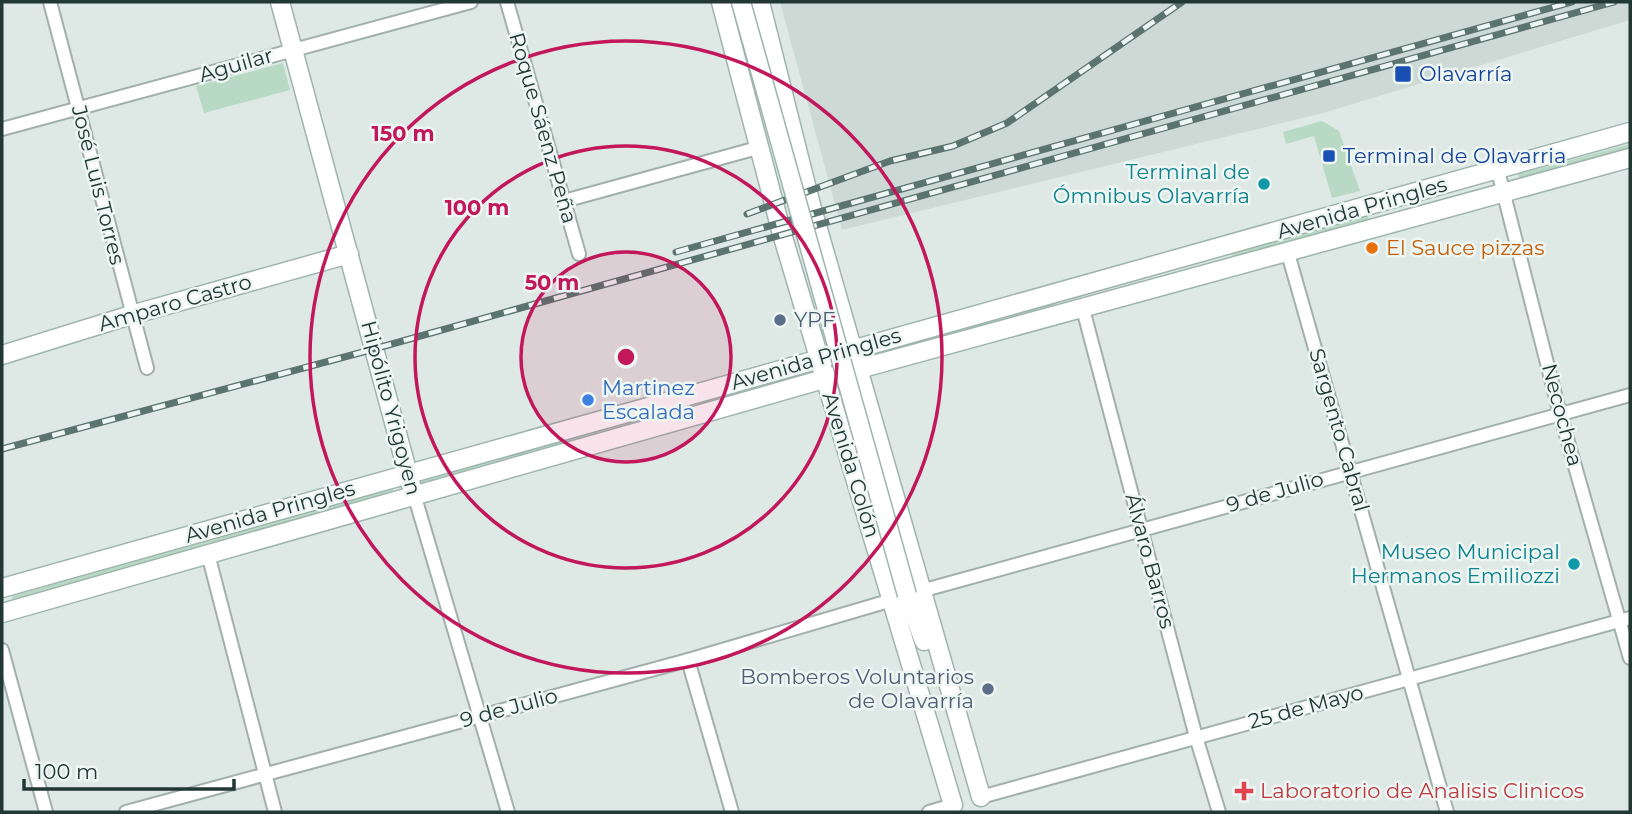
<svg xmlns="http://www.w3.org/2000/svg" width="1632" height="814" viewBox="0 0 1632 814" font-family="Montserrat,sans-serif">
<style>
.built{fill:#cdd9d4}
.green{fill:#b8dac4}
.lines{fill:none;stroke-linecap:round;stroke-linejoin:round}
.street-casing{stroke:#a2b0ac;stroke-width:16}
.secondary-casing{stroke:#9eb4ae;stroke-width:21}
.street{stroke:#fff;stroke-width:12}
.secondary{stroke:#fff;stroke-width:18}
.rail-casing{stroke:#5b746f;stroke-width:7}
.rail{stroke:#eef6f3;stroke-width:4.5;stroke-dasharray:13;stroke-linecap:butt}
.secondary-bridge-casing{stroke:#9eb4ae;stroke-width:21;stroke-linecap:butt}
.secondary-bridge{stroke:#fff;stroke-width:18}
.ring{fill:none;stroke:#c2185b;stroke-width:3.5}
.transit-dot{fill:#1a4fb4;stroke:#eef6f3;stroke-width:2.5}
.culture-dot{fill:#0f9aa8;stroke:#eef6f3;stroke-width:2.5}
.food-dot{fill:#e8710a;stroke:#eef6f3;stroke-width:2.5}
.service-dot{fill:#5c6f8a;stroke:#eef6f3;stroke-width:2.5}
.shop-dot{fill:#3f7fe0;stroke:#eef6f3;stroke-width:2.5}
.health-dot{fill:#e0444e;stroke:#eef6f3;stroke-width:2.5}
.labels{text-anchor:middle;stroke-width:5;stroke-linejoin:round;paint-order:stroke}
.street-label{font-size:21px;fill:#213834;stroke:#eef6f3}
.transit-label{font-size:21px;fill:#164399;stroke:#eef6f3;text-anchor:start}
.culture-label{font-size:21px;fill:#0d838f;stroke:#eef6f3;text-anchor:end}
.food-label{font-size:21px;fill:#c56008;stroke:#eef6f3;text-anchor:start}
.service-label{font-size:21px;fill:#4e5e75;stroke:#eef6f3;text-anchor:start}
.shop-label{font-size:21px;fill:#366cbe;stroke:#eef6f3;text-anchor:start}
.health-label{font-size:21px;fill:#be3a42;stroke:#eef6f3;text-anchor:start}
.centre{fill:#c2185b;stroke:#eef6f3;stroke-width:3.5}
.ring-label{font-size:21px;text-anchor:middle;font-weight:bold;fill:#c2185b;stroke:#eef6f3;stroke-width:5;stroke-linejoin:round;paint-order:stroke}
</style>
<rect width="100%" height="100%" fill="#dee9e5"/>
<!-- built -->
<polygon class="built" points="780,2 1630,2 1630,20 1323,113 842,230"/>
<!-- green -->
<g class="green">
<polygon points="283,63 290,90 204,113 196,86"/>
<polygon points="1322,121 1339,131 1360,191 1332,198 1314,136 1286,144 1283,132"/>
<polygon points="1630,144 1630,149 1520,180 1518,174"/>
<polygon points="1367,214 1369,220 1233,258 1231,253"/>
<polygon points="1056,302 1058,308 884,355 883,350"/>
<polygon points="799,370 801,375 421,486 419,480"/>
<polygon points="392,485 393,491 13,601 12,596"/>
</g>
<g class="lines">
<!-- street casing -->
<g class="street-casing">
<g id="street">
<polyline points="50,2 147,368"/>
<polyline points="507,2 579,254"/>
<polyline points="2,129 471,2"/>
<polyline points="1498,171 1560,414 1630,658"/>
<polyline points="564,201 761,147"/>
<polyline points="1287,250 1447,812"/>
<polyline points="1083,309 1196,737 1219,812"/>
<polyline points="414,494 508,812"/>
<polyline points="208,554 275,812"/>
<polyline points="921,591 1630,395"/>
<polyline points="2,650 46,812"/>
<polyline points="688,660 732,812"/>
<polyline points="981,797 1630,618"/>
<polyline points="126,812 688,660 892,600"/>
<polyline points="929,812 953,805"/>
</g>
</g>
<!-- secondary casing -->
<g class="secondary-casing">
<g id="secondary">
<polyline points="280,2 411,485"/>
<polyline points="721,2 782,234 953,805"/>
<polyline points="760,2 811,205 981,797"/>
<polyline points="2,355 131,315 349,254"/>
<polyline points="2,588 1630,132"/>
<polyline points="907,595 924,641"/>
<polyline points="2,613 859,369 1630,158"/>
</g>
</g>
<!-- street -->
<use href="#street" class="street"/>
<!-- secondary -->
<use href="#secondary" class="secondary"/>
<!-- rail casing -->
<g class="rail-casing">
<g id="rail">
<polyline points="747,214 890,161 953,146 1007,123 1182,2"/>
<polyline points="676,252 1572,2"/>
<polyline points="2,449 374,349 1614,2"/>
</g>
</g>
<!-- rail -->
<use href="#rail" class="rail"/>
<!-- secondary-bridge casing -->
<g class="secondary-bridge-casing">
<polyline id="secondary-bridge" points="741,2 907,595"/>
</g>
<!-- secondary-bridge -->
<use href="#secondary-bridge" class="secondary-bridge"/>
</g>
<!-- distance rings -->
<circle cx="626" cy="357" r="105" fill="#c2185b" fill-opacity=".12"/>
<g class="ring">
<circle cx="626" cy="357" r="105"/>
<circle cx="626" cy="357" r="211"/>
<circle cx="626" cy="357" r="316"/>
</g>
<!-- markers -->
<g class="transit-dot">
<rect x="1394" y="65" width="18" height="18" rx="3.5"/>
<rect x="1322" y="149" width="14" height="14" rx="3.5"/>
</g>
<g class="culture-dot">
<circle cx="1264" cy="184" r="7"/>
<circle cx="1574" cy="564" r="7"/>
</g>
<circle class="food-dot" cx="1372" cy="248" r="7"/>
<g class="service-dot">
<circle cx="780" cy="320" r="7"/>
<circle cx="988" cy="689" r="7"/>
</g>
<circle class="shop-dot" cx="588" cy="400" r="7"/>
<path class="health-dot" d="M1240.5 780.5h7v7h7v7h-7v7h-7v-7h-7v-7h7z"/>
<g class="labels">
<!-- street labels -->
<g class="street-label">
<text transform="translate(236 65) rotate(-16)" y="7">Aguilar</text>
<text transform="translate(543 128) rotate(74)" y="7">Roque Sáenz Peña</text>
<text transform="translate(98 185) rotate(76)" y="7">José Luis Torres</text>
<text transform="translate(1362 208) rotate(-16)" y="7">Avenida Pringles</text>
<text transform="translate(175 303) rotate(-16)" y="7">Amparo Castro</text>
<text transform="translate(816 359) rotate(-16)" y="7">Avenida Pringles</text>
<text transform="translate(391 408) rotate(75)" y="7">Hipólito Yrigoyen</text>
<text transform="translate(1562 415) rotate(75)" y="7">Necochea</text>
<text transform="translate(1339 430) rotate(74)" y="7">Sargento Cabral</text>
<text transform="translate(851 465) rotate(73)" y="7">Avenida Colón</text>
<text transform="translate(1275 492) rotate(-16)" y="7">9 de Julio</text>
<text transform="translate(270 512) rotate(-16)" y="7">Avenida Pringles</text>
<text transform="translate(1150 561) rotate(75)" y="7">Álvaro Barros</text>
<text transform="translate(1306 707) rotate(-15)" y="7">25 de Mayo</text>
<text transform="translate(509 708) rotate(-15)" y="7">9 de Julio</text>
</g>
<!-- transit labels -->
<g class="transit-label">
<text x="1419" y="81">Olavarría</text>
<text x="1343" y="163">Terminal de Olavarria</text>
</g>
<!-- culture labels -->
<g class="culture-label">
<text x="1250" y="179">Terminal de<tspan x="1250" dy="24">Ómnibus Olavarría</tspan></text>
<text x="1560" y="559">Museo Municipal<tspan x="1560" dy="24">Hermanos Emiliozzi</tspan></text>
</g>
<!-- food labels -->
<g class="food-label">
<text x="1386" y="255">El Sauce pizzas</text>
</g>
<!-- service labels -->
<g class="service-label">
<text x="794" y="327">YPF</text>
<text x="974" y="684" text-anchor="end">Bomberos Voluntarios<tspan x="974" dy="24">de Olavarría</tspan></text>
</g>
<!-- shop labels -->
<g class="shop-label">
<text x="602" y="395">Martinez<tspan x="602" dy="24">Escalada</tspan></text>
</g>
<!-- health labels -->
<g class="health-label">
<text x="1260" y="798">Laboratorio de Analisis Clinicos</text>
</g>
</g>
<circle cx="626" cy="357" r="10" class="centre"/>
<g class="ring-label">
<text x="403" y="141">150 m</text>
<text x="477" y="215">100 m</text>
<text x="552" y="290">50 m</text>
</g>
<!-- border -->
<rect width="1632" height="814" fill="none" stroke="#213834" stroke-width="7"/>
<!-- scale -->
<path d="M24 779v10h210v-10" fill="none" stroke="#213834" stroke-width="3.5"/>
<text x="35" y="779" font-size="21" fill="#213834" stroke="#eef6f3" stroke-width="5" paint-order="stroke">100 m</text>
</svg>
